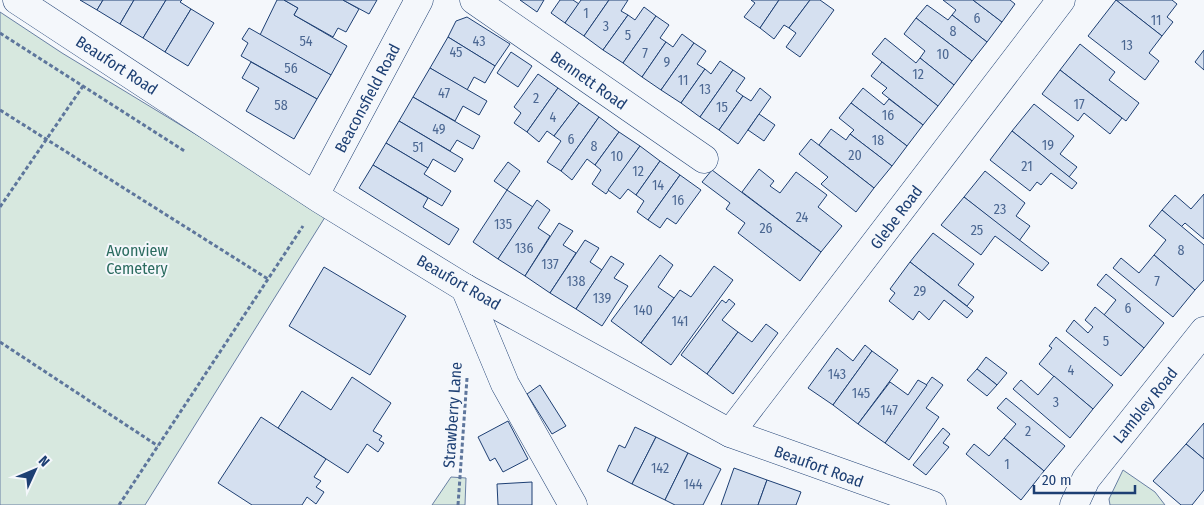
<svg xmlns="http://www.w3.org/2000/svg" width="1204" height="505" viewBox="0 0 1204 505" font-family="'Fira Sans Condensed',sans-serif">
<style>
.green{fill:#d7e8df;stroke:#687fa3}
.building{fill:#d5e0f0;stroke:#1d3f73}
.lines{fill:none;stroke-linecap:round;stroke-linejoin:round}
.minor-casing{stroke:#1d3f73;stroke-width:29}
.path{stroke:#5e769c;stroke-width:3;stroke-dasharray:4 2.5;stroke-linecap:butt}
.minor{stroke:#f4f7fb;stroke-width:28}
.labels{text-anchor:middle;stroke-width:4;stroke-linejoin:round;paint-order:stroke}
.number-label{font-size:14px;fill:#4b6792}
.street-label{font-size:16px;fill:#1d3f73;stroke:#f4f7fb}
.park-label{font-size:16px;fill:#2c6c60;stroke:#f4f7fb}
</style>
<rect width="100%" height="100%" fill="#f4f7fb"/>
<!-- green -->
<g class="green">
<polygon points="0,12 62,53 327,214 145,505 0,505"/>
<polygon points="1123,470 1155,492 1165,505 1110,505 1109,499"/>
<polygon points="451,477 466,478 465,505 432,505"/>
</g>
<!-- building -->
<g class="building">
<polygon points="80,0 103,0 97,10"/>
<polygon points="103,0 134,0 120,24 97,10"/>
<polygon points="134,0 166,0 143,38 120,24"/>
<polygon points="166,0 182,0 180,2 191,9 165,52 143,38"/>
<polygon points="277,0 284,0 298,8 294,15 347,46 331,75 260,35"/>
<polygon points="284,0 343,0 359,9 346,32 338,28 333,37 294,15 298,8"/>
<polygon points="343,0 377,0 369,14"/>
<polygon points="520,0 544,0 537,12"/>
<polygon points="560,0 573,0 579,4 565,23 551,13"/>
<polygon points="581,0 609,0 584,36 565,23"/>
<polygon points="609,0 628,0 621,11 628,15 603,50 584,36"/>
<polygon points="751,0 779,0 760,28 744,17 755,3"/>
<polygon points="779,0 810,0 789,28 784,25 774,39 760,28"/>
<polygon points="810,0 820,0 834,10 800,57 786,47 796,33 789,28"/>
<polygon points="943,0 973,0 1002,22 987,42 952,15 956,10"/>
<polygon points="973,0 1010,0 1015,4 1002,22"/>
<polygon points="1116,0 1172,0 1177,4 1167,17 1173,22 1162,36"/>
<polygon points="1116,0 1162,36 1149,53 1159,61 1145,80 1088,36"/>
<polygon points="927,5 948,20 952,15 987,42 972,61 916,18"/>
<polygon points="644,7 656,16 623,63 603,50 628,15 635,20"/>
<polygon points="191,9 214,23 188,66 165,52"/>
<polygon points="656,16 669,25 660,38 666,42 642,77 623,63"/>
<polygon points="467,17 510,44 495,66 448,37 456,21"/>
<polygon points="916,18 972,61 954,85 920,58 925,51 904,34"/>
<polygon points="249,28 331,75 317,99 241,56 248,43 242,39"/>
<polygon points="682,34 694,43 661,90 642,77 666,42 673,47"/>
<polygon points="448,37 495,66 485,83 474,77 467,90 430,68"/>
<polygon points="885,38 916,63 920,58 954,85 938,106 872,54"/>
<polygon points="694,43 706,51 697,64 705,69 681,103 661,90"/>
<polygon points="1080,44 1115,72 1109,80 1139,103 1126,121 1060,70"/>
<polygon points="1204,50 1204,70 1195,62"/>
<polygon points="511,52 532,66 518,87 497,73"/>
<polygon points="720,61 733,70 700,117 681,103 705,69 711,74"/>
<polygon points="251,62 317,99 294,139 246,111 259,88 242,78"/>
<polygon points="882,62 938,106 923,125 882,93 887,88 871,76"/>
<polygon points="430,68 487,101 479,115 463,106 455,121 413,97"/>
<polygon points="733,70 745,78 736,91 743,96 719,130 700,117"/>
<polygon points="1060,70 1122,118 1110,134 1084,113 1078,121 1042,94"/>
<polygon points="538,74 558,88 527,132 514,123 521,113 514,107"/>
<polygon points="558,88 579,103 554,136 547,131 539,142 527,132"/>
<polygon points="760,88 771,97 738,144 719,130 743,96 751,101"/>
<polygon points="863,88 884,105 889,99 923,125 907,146 851,103"/>
<polygon points="413,97 480,136 473,149 457,140 450,151 399,121"/>
<polygon points="579,103 599,117 561,171 547,162 561,141 554,136"/>
<polygon points="851,103 907,146 892,166 850,134 854,130 839,118"/>
<polygon points="1034,104 1074,136 1060,154 1077,167 1069,177 1012,131"/>
<polygon points="759,114 775,125 764,141 748,130"/>
<polygon points="599,117 619,132 595,165 587,159 572,180 561,171"/>
<polygon points="399,121 463,159 455,172 433,159 428,168 386,143"/>
<polygon points="831,129 846,140 850,134 892,166 874,188 819,145"/>
<polygon points="1012,131 1077,183 1072,189 1051,173 1041,185 1037,182 1030,191 990,160"/>
<polygon points="619,132 640,146 606,194 592,184 601,170 595,165"/>
<polygon points="811,139 874,188 856,212 821,184 828,177 799,154"/>
<polygon points="386,143 428,168 424,174 451,191 442,206 373,165"/>
<polygon points="640,146 660,161 636,195 628,189 620,199 608,190"/>
<polygon points="660,161 680,175 648,220 637,212 644,201 636,195"/>
<polygon points="508,162 520,171 507,190 494,181"/>
<polygon points="373,165 428,198 423,207 459,229 449,245 359,188"/>
<polygon points="759,169 774,181 770,186 780,193 796,172 827,195 818,207 842,226 821,252 742,192"/>
<polygon points="712,170 821,252 800,281 738,233 745,223 726,209 730,203 702,182"/>
<polygon points="985,171 1025,203 1016,216 1030,226 1019,241 964,197"/>
<polygon points="680,175 701,190 676,224 667,218 660,228 648,220"/>
<polygon points="507,190 533,207 498,259 473,242"/>
<polygon points="1204,194 1204,239 1185,223 1181,227 1162,210 1175,195 1191,209"/>
<polygon points="964,197 1049,263 1042,271 995,236 981,255 941,225"/>
<polygon points="537,200 550,210 538,228 550,236 525,276 498,259"/>
<polygon points="1162,210 1204,245 1204,280 1195,290 1154,255 1166,240 1149,226"/>
<polygon points="559,223 573,231 563,245 576,253 550,293 525,276"/>
<polygon points="933,233 974,264 958,285 974,297 967,306 910,262"/>
<polygon points="585,240 599,248 590,262 602,270 576,309 550,293"/>
<polygon points="660,255 673,265 658,287 674,298 641,343 611,321"/>
<polygon points="1154,255 1195,290 1173,317 1113,268 1121,258 1139,273"/>
<polygon points="611,256 624,264 614,278 628,286 602,326 576,309"/>
<polygon points="910,262 973,311 967,318 944,300 929,320 919,311 913,320 889,301 895,293 890,289"/>
<polygon points="714,266 733,280 671,365 641,343 680,290 691,297"/>
<polygon points="324,267 406,316 370,375 289,326"/>
<polygon points="1106,274 1164,323 1144,348 1104,315 1116,300 1097,285"/>
<polygon points="729,299 735,304 722,320 738,332 707,374 681,355 722,300 726,303"/>
<polygon points="1095,307 1144,348 1121,376 1066,331 1074,320 1088,333 1093,327 1085,320"/>
<polygon points="766,324 778,333 733,394 707,374 738,332 752,342"/>
<polygon points="1056,337 1113,385 1093,409 1039,364 1052,348 1049,346"/>
<polygon points="865,345 872,351 833,405 808,388 837,348 853,361"/>
<polygon points="872,351 898,370 858,424 833,405"/>
<polygon points="986,357 1007,373 997,385 977,369"/>
<polygon points="977,369 997,385 987,396 967,380"/>
<polygon points="1054,376 1093,409 1070,438 1013,389 1021,380 1038,395"/>
<polygon points="352,377 391,403 373,431 382,436 379,440 384,443 378,452 367,444 348,473 278,428 302,391 331,410"/>
<polygon points="932,377 943,385 926,408 939,417 909,460 885,443"/>
<polygon points="918,380 927,385 885,443 858,424 890,382 908,395"/>
<polygon points="540,385 566,426 552,434 527,394"/>
<polygon points="1006,398 1065,446 1044,471 1004,438 1016,424 997,408"/>
<polygon points="261,417 326,459 314,477 321,481 316,487 324,492 316,504 307,497 302,505 252,505 218,483"/>
<polygon points="508,421 528,459 503,472 495,458 490,461 478,437"/>
<polygon points="1204,423 1204,459 1186,444"/>
<polygon points="635,427 656,437 632,484 607,471 619,445 625,448"/>
<polygon points="943,428 950,434 943,443 949,447 926,475 913,465"/>
<polygon points="656,437 688,453 665,500 632,484"/>
<polygon points="1004,438 1044,471 1021,500 966,454 974,444 989,456"/>
<polygon points="1186,444 1204,459 1204,490 1192,505 1181,505 1153,481"/>
<polygon points="688,453 721,469 703,505 675,505 665,500"/>
<polygon points="734,468 767,480 758,505 721,505"/>
<polygon points="767,480 801,492 796,505 758,505"/>
<polygon points="532,482 532,505 498,505 497,484"/>
</g>
<g class="lines">
<!-- minor casing -->
<g class="minor-casing">
<g id="minor">
<polyline points="17,0 320,199 465,288 730,433 932,505"/>
<polyline points="474,0 704,159"/>
<polyline points="315,195 419,0"/>
<polyline points="465,288 505,384 573,505"/>
<polyline points="730,433 1061,0"/>
<polyline points="1074,505 1086,479 1204,331"/>
</g>
</g>
<!-- path -->
<g class="path">
<polyline points="0,33 186,152"/>
<polyline points="0,110 268,279"/>
<polyline points="0,207 83,86"/>
<polyline points="0,342 158,446"/>
<polyline points="119,505 303,226"/>
<polyline points="458,505 467,378"/>
</g>
<!-- minor -->
<use href="#minor" class="minor"/>
</g>
<g class="labels">
<!-- number labels -->
<g class="number-label">
<text x="586" y="18">1</text>
<text x="977" y="23">6</text>
<text x="1156" y="25">11</text>
<text x="606" y="31">3</text>
<text x="953" y="36">8</text>
<text x="628" y="40">5</text>
<text x="306" y="46">54</text>
<text x="479" y="46">43</text>
<text x="1127" y="50">13</text>
<text x="456" y="57">45</text>
<text x="645" y="58">7</text>
<text x="943" y="59">10</text>
<text x="667" y="67">9</text>
<text x="291" y="73">56</text>
<text x="918" y="79">12</text>
<text x="683" y="85">11</text>
<text x="705" y="94">13</text>
<text x="444" y="98">47</text>
<text x="536" y="103">2</text>
<text x="1079" y="109">17</text>
<text x="281" y="110">58</text>
<text x="722" y="112">15</text>
<text x="888" y="120">16</text>
<text x="553" y="122">4</text>
<text x="439" y="134">49</text>
<text x="571" y="144">6</text>
<text x="878" y="145">18</text>
<text x="1048" y="150">19</text>
<text x="594" y="151">8</text>
<text x="418" y="152">51</text>
<text x="855" y="160">20</text>
<text x="617" y="161">10</text>
<text x="1027" y="171">21</text>
<text x="638" y="176">12</text>
<text x="658" y="190">14</text>
<text x="678" y="205">16</text>
<text x="1000" y="214">23</text>
<text x="802" y="222">24</text>
<text x="503" y="229">135</text>
<text x="766" y="233">26</text>
<text x="977" y="235">25</text>
<text x="524" y="253">136</text>
<text x="1181" y="255">8</text>
<text x="550" y="269">137</text>
<text x="576" y="286">138</text>
<text x="1157" y="286">7</text>
<text x="920" y="296">29</text>
<text x="602" y="303">139</text>
<text x="1128" y="313">6</text>
<text x="643" y="315">140</text>
<text x="680" y="326">141</text>
<text x="1106" y="346">5</text>
<text x="1071" y="375">4</text>
<text x="837" y="379">143</text>
<text x="861" y="398">145</text>
<text x="1056" y="407">3</text>
<text x="889" y="415">147</text>
<text x="1028" y="436">2</text>
<text x="1007" y="469">1</text>
<text x="660" y="473">142</text>
<text x="693" y="489">144</text>
</g>
<!-- street labels -->
<g class="street-label">
<text transform="translate(117 65) rotate(33)" y="6">Beaufort Road</text>
<text transform="translate(589 80) rotate(35)" y="6">Bennett Road</text>
<text transform="translate(367 98) rotate(-62)" y="6">Beaconsfield Road</text>
<text transform="translate(896 217) rotate(-53)" y="6">Glebe Road</text>
<text transform="translate(459 282) rotate(30)" y="6">Beaufort Road</text>
<text transform="translate(1145 405) rotate(-51)" y="6">Lambley Road</text>
<text transform="translate(452 415) rotate(-86)" y="6">Strawberry Lane</text>
<text transform="translate(819 466) rotate(20)" y="6">Beaufort Road</text>
</g>
<!-- park labels -->
<g class="park-label">
<text x="137" y="256">Avonview<tspan x="137" dy="18">Cemetery</tspan></text>
</g>
</g>
<!-- north arrow -->
<g transform="translate(35 470) rotate(46)" stroke="#f4f7fb" stroke-width="4" paint-order="stroke">
<path d="M0-4L9 19L0 12L-9 19Z" fill="#1d3f73"/>
<text y="-8" font-size="14" font-weight="bold" text-anchor="middle" fill="#1d3f73">N</text>
</g>
<!-- scale -->
<path d="M1034 485v8h101v-8" fill="none" stroke="#1d3f73" stroke-width="2.5"/>
<text x="1042" y="485" font-size="15" fill="#1d3f73" stroke="#f4f7fb" stroke-width="4" paint-order="stroke">20 m</text>
</svg>
